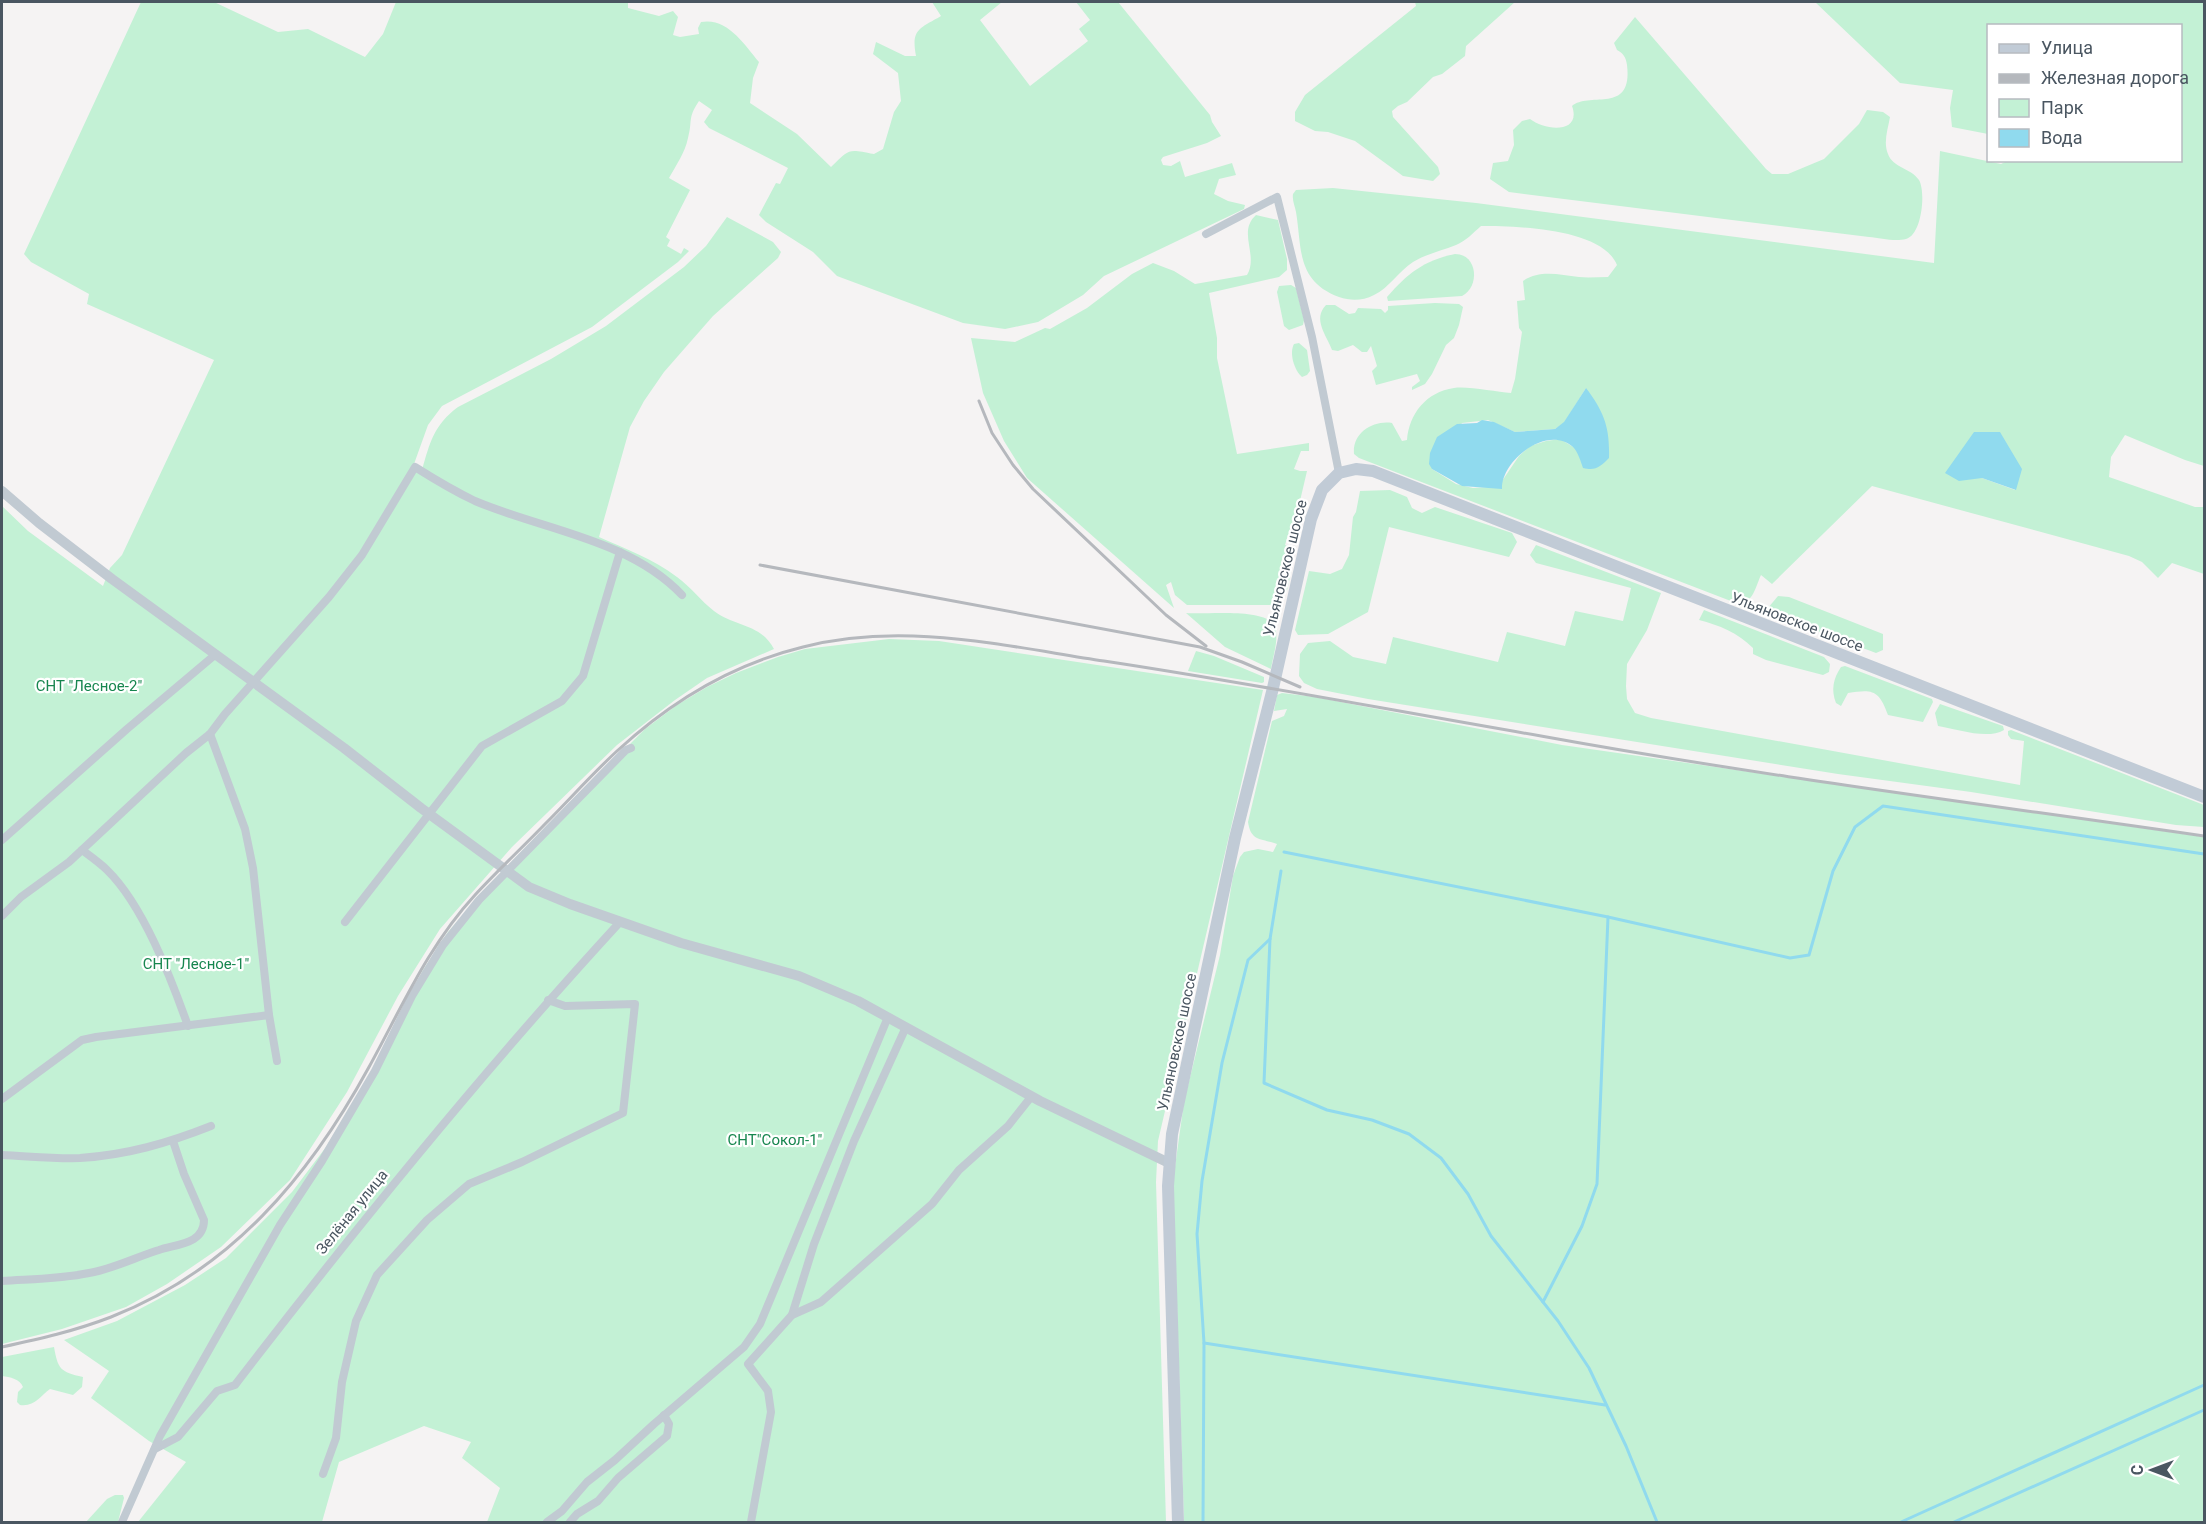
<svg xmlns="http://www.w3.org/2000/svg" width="2206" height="1524" viewBox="0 0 2206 1524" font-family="Roboto,sans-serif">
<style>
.green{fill:#c3f1d5;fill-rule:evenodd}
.water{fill:#90daee}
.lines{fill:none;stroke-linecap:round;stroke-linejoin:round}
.stream{stroke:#90daee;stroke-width:3}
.minor{stroke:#c1cad2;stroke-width:8}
.tertiary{stroke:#c1cad2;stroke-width:10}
.secondary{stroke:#c1cbd6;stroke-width:12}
.rail{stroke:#b5b8bd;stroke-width:3}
.labels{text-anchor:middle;stroke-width:4.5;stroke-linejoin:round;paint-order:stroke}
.street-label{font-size:15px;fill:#4a5661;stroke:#fff}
.park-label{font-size:15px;fill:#17864f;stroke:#fff}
</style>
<rect width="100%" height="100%" fill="#f5f3f3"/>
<!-- green -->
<g class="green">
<path d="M141,2H214L278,32L308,29L365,57L383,34L396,2H628V8L659,16L673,11L678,17L673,35L680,37L699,34L698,28L701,22C727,17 744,44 759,62L753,78L750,103L797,134L831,167C850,148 848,149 874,154L883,149L894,112L901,101L898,73L873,54L876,42L905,56H916C911,29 919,29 941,16L932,2H1002L980,20L1030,86L1088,41L1079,29L1090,20L1076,2H1118L1210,115L1212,122L1221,136L1207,143L1163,157L1161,160L1163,165L1171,166L1180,161L1185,177L1232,163L1236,175L1219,179L1214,194L1228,201L1245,205L1244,209L1104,276L1083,295L1038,322L1005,329L963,323L837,276L813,252L766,222L759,215L776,183L780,184L788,168L709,128L704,122L712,110L699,101C687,119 693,120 688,138C685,153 676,165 669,178L690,190L666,237L670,240L667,246L681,254L684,248L689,251L678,262L592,327L442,406L428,425L414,464L422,470C430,442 434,425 458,407L551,359L606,326L684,267L706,246L727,217L773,242L781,252L778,258L713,316L664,372L644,401L630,427L599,537C626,549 653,559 677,577C691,587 701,601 714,611C735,627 760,623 774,649L707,678L675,700L617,745L512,847L440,929L398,996L347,1092L290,1180L221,1247L167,1284L126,1307L62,1329L2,1344V506L28,531L103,586L110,568L122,555L214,360L87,304L89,294L31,262L24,254Z"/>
<polygon points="1415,2 1515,2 1466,46 1465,56 1442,74 1433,77 1407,102 1398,106 1392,111 1393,117 1438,167 1440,174 1433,181 1403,176 1355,141 1328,132 1315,131 1295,121 1295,112 1305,95 1416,6"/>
<path d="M1815,2H2204V466L2185,460L2125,435L2111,457L2109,477L2195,507H2204V574L2172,563L2158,578L2142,562L2129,556L1872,486L1772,584L1761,575C1755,588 1753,605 1736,603L1359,458L1354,454C1352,433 1373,420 1392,423L1402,441L1407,440C1409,414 1426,392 1454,388C1468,386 1496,392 1511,393L1515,379L1522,332L1519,328L1517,301L1525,300L1523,281C1540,269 1560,275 1579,277C1588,278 1598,277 1608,277L1617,265C1602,228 1516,226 1481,226C1473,233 1466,241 1456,245C1441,251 1426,254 1413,262C1399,271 1389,288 1374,295C1362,301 1351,301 1339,297C1296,281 1302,248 1296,212C1295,206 1292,201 1293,194L1296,190L1333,188L1476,203L1934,263L1940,151L2001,164L2009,160H2180V26H1988V134L1952,127L1950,108L1953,90L1900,83ZM1586,388L1575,448L1560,439L1546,441L1530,446L1519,456L1502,481L1489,487L1473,488L1456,484L1432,469L1462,423L1488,420L1515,432L1555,429L1564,423ZM2021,469L2015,490L1982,478Z"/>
<path d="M1635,17L1766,169L1772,174H1788L1824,159L1859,124L1867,110L1883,112L1890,117C1888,129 1883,142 1888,154C1893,168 1911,168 1919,180C1926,192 1922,235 1906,239C1895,242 1880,238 1869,237L1509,192L1490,179L1493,163L1508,161L1514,145L1513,130L1522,121L1530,119C1545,131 1582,134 1572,106C1590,91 1633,115 1627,65C1626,57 1623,53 1617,50L1614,43Z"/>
<path d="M1256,215L1278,220L1287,259V270L1279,277L1209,293L1217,338V358L1237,454L1309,443V451H1301L1294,469L1300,471H1307L1292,535H1288L1285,545L1290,547V552L1292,553C1289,570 1293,598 1273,605H1187L1175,595L1171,582L1166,585L1174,608L1027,478L1004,441L983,393L971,338L1015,342L1045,328L1050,329L1087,308L1132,274L1153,263L1174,271L1195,284L1247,275C1259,255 1237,232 1256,215Z"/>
<path d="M1455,254C1478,254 1480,287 1462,296L1388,301L1387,297C1408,273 1423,261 1455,254Z"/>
<polygon points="1291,285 1296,288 1304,320 1303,325 1289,330 1284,326 1277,292 1279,286"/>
<path d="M1435,303L1459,304L1463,307L1459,325L1454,338L1446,345L1432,374L1425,384L1412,390V387L1420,381L1417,374L1376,385L1372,371L1377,366L1371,346L1367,352H1362L1353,345L1338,351L1332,350C1327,336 1312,319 1326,305H1335L1349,314L1355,313L1358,308L1381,309L1385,313L1388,310V306Z"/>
<path d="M1299,343L1307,350L1310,371L1307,375L1302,377C1294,370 1289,353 1294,344Z"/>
<polygon points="1390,490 1407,497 1412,508 1422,513 1435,507 1512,533 1517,542 1509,557 1389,527 1368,612 1328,634 1298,635 1295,630 1309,571 1330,574 1342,569 1349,555 1353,517 1356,512 1360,491"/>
<polygon points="1536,545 1661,593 1647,630 1627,664 1626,686 1627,699 1635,713 1651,718 2020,785 2024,741 2011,739 2008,735 2008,731 2011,730 2204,805 2204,827 2176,825 1971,792 1838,774 1368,699 1317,689 1304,683 1299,676 1300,654 1308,643 1330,641 1353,657 1386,664 1393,637 1498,662 1507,632 1565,646 1575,611 1623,621 1631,588 1536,563 1530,555"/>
<polygon points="1778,596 1789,597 1883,634 1883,650 1876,653 1772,614 1768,608"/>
<path d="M1704,610L1824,657L1830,664L1829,672L1823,675L1766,660L1753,654V648C1738,633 1719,625 1699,620Z"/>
<path d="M1186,613C1205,615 1268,607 1275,627C1279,640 1273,656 1271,669L1225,647Z"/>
<polygon points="889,639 939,641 1263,690 1158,1141 1156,1182 1166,1522 487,1522 500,1488 462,1458 471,1442 424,1426 339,1462 322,1522 138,1522 186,1462 149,1441 91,1398 109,1371 64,1340 117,1321 185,1285 226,1258 292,1192 326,1147 375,1066 423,970 448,932 492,882 645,729 677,705 707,687 736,673 778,657 805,649"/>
<polygon points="1196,651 1214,656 1264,677 1264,682 1262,683 1188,671"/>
<path d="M1845,666L1932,699L1933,702L1923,722L1888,715C1879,690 1873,689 1848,693L1841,706L1836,703C1831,690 1833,679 1841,667Z"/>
<path d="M1282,693L1315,697L1562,745L2204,837V1522H1184L1173,1181L1184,1102L1220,955L1233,876L1240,857L1244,852L1258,849L1273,852L1277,844C1261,838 1251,842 1248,822L1272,721L1284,716L1287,709L1274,711L1277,695Z"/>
<path d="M1940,704L2003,726L2004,730C1987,740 1957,729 1938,726L1935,713Z"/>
<path d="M54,1347C58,1369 60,1372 83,1377L82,1387L73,1395L50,1389C40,1396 35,1407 20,1405L17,1402L18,1392L23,1387C20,1379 10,1377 2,1376V1357Z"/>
<polygon points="115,1495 123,1495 124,1498 118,1522 86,1522 107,1499"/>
</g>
<!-- water -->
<g class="water">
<path d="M1586,388C1604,412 1610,427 1609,458C1600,467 1596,471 1583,468C1581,462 1578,452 1573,447C1547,424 1501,461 1502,489L1462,486L1432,469L1429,464L1430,453L1437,437L1457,424L1477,423L1482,420L1494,422L1515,432L1555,429L1564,422Z"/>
<polygon points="1974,432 2000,432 2022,469 2016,490 1982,478 1959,481 1945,473"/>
</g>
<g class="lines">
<!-- stream -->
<g class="stream">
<polyline points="1284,852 1608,917 1790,958 1809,955 1833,871 1855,827 1883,806 2204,854"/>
<polyline points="1281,871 1270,939 1264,1083 1327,1110 1372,1120 1409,1134 1441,1158 1468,1194 1491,1236 1558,1321 1589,1368 1626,1446 1657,1522"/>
<polyline points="1543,1302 1582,1226 1597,1184 1608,917"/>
<polyline points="1204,1343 1605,1405"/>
<polyline points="1203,1522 1204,1343 1197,1234 1202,1181 1222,1063 1248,960 1270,939"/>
<polyline points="1901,1522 2204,1385"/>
<polyline points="1954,1522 2204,1410"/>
</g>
<!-- minor -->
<g class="minor">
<polyline points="1206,234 1277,197 1312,337 1339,473"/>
<polyline points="210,734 245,829 253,868 269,1015 277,1061"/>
<polyline points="2,840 127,729 216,654"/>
<path d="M82,850C90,856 100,863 107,870C143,905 171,978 188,1026"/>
<path d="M2,916L21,897L69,862L186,753L210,734L225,714L329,597L362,555L415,467C434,479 454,491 475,501C543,530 629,539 682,595"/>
<polyline points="345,922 482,746 562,701 583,676 620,552"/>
<polyline points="2,1099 82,1040 96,1037 269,1015"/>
<path d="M2,1155C27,1156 55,1159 80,1158C127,1155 168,1143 211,1126"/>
<path d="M2,1281C31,1279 60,1279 89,1273C113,1269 136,1257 159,1250C177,1244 204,1244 204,1220L184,1174L173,1141"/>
<polyline points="792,1315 814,1244 854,1141 906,1027"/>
<path d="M155,1449L178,1437L217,1391L235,1385C357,1226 484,1070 620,922"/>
<polyline points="323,1474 336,1438 342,1382 356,1321 377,1275 427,1220 469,1184 522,1162 623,1113 635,1004 565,1006 548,1000"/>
<polyline points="122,1522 160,1436 280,1225 322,1161 375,1071 412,996 443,945 479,900 626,750 631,748"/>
<polyline points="547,1522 562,1511 587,1482 615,1460 654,1424 744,1347 760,1324 888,1017"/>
<polyline points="570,1522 577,1514 598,1501 618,1478 667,1436 669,1424 664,1415"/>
<polyline points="751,1522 771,1412 768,1391 748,1364 792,1315 821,1302 932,1204 959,1170 1008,1126 1031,1097"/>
</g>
<!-- tertiary -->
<polyline class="tertiary" points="2,491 39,523 112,579 344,748 421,808 529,887 570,904 681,943 799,976 858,1001 1040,1101 1169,1163"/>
<!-- secondary -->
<polyline class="secondary" points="1178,1522 1168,1186 1172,1134 1235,838 1273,688 1311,519 1322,490 1339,473 1356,469 1373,471 2204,797"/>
<!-- rail -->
<g class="rail">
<polyline points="979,401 992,433 1013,465 1033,489 1166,615 1206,646"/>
<polyline points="760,565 1200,647 1242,662 1300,687"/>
<path d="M2,1347C39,1339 75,1331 111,1317C231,1270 309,1177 369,1067C402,1007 428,946 475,895C498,870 523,847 546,823C570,799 592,774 617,751C670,702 733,664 803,647C903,621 1004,646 1104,661C1250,683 1395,711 1541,736C1761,776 1983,804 2204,836"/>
</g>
</g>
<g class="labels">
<!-- street labels -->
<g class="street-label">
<text transform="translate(1285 568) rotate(-76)" y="5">Ульяновское шоссе</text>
<text transform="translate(1797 622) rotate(21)" y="5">Ульяновское шоссе</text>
<text transform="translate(1177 1042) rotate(-78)" y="5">Ульяновское шоссе</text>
<text transform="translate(352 1212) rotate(-51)" y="5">Зелёная улица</text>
</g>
<!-- park labels -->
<g class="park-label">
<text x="89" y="691">СНТ "Лесное-2"</text>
<text x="196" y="969">СНТ "Лесное-1"</text>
<text x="775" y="1145">СНТ"Сокол-1"</text>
</g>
</g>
<!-- border -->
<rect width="2206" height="1524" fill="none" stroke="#4a5661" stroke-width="6"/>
<!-- legend -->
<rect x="1987" y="24" width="195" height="138" fill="#ffffff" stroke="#b7bbc0" stroke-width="1.5"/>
<rect x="1999" y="44" width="30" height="9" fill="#c1cbd6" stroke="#b7bbc0" stroke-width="1.5"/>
<text x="2041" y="54" font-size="18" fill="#4a5661">Улица</text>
<rect x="1999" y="74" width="30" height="9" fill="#b5b8bd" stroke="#b7bbc0" stroke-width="1.5"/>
<text x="2041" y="84" font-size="18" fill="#4a5661">Железная дорога</text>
<rect x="1999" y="99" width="30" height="18" fill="#c3f1d5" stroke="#b7bbc0" stroke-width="1.5"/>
<text x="2041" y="114" font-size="18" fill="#4a5661">Парк</text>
<rect x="1999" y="129" width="30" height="18" fill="#90daee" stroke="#b7bbc0" stroke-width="1.5"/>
<text x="2041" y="144" font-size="18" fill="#4a5661">Вода</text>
<!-- north arrow -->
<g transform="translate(2152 1470) rotate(270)" stroke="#ffffff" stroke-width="4.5" paint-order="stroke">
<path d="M0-4.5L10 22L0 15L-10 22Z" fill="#4a5661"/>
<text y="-9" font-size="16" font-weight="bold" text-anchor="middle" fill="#4a5661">С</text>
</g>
</svg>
